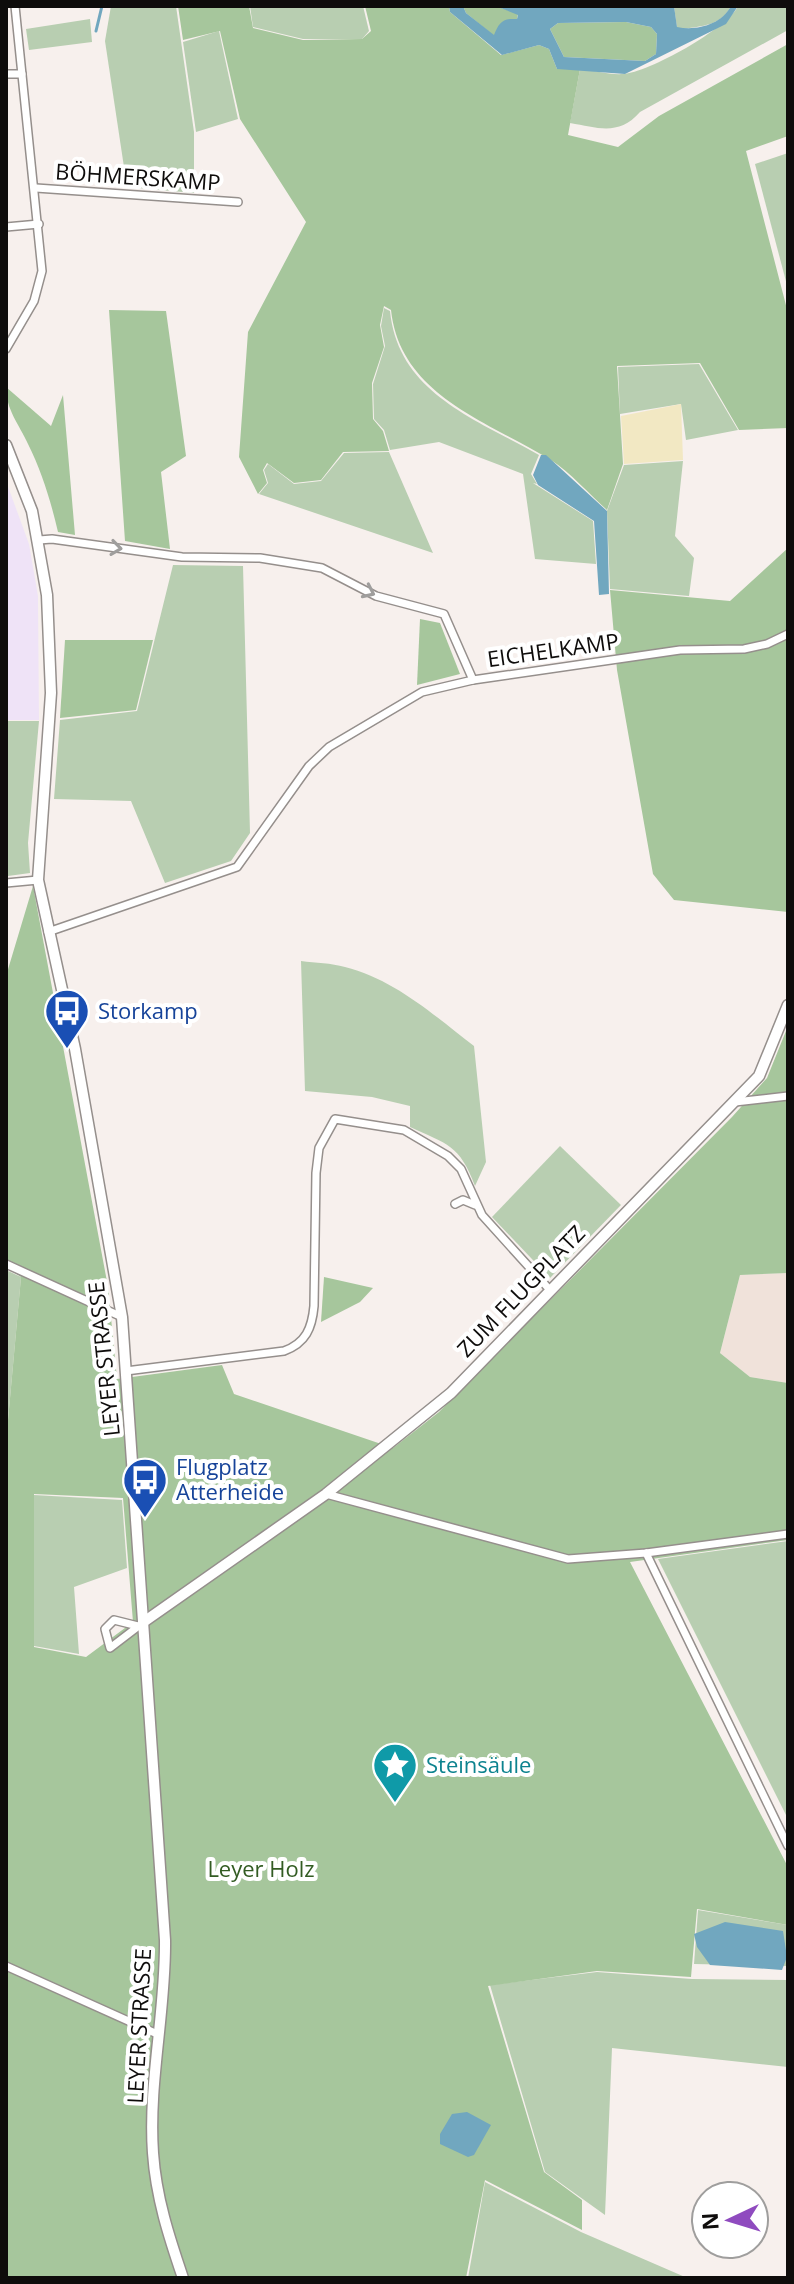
<svg xmlns="http://www.w3.org/2000/svg" width="794" height="2284" viewBox="0 0 794 2284" font-family="'Open Sans',sans-serif">
<style>
.built{fill:#f0e2da}
.industrial{fill:#efe3f7}
.green{fill:#b8ceb1}
.forest{fill:#a6c69c;fill-rule:evenodd}
.sand{fill:#f2e8c3}
.water{fill:#71a7bf;fill-rule:evenodd}
.lines{fill:none;stroke-linecap:round;stroke-linejoin:round}
.stream{stroke:#71a7bf;stroke-width:3}
.street-casing{stroke:#958f8c;stroke-width:10}
.secondary-casing{stroke:#958f8c;stroke-width:13}
.street{stroke:#fff;stroke-width:7}
.secondary{stroke:#fff;stroke-width:10}
.oneway{stroke:#9f9e9d}
.labels{text-anchor:middle;stroke-width:8;stroke-linejoin:round;paint-order:stroke}
.street-label{font-size:22px;fill:#0e0c0b;stroke:#fff}
.transit-label{font-size:22px;fill:#164399;stroke:#fff;text-anchor:start}
.culture-label{font-size:22px;fill:#0d838f;stroke:#fff;text-anchor:start}
.park-label{font-size:22px;fill:#335c23;stroke:#fff}
</style>
<rect width="100%" height="100%" fill="#f7f0ed"/>
<!-- built -->
<polygon class="built" points="788,1273 788,1383 750,1377 720,1353 740,1275"/>
<!-- industrial -->
<polygon class="industrial" points="6,481 29,544 38,596 39,720 6,720"/>
<!-- green -->
<g class="green">
<polygon points="111,6 176,6 194,132 194,193 127,187 105,41"/>
<polygon points="250,6 363,6 369,31 362,39 303,39 253,27"/>
<path d="M674,6H731C721,26 702,26 682,29L677,28Z"/>
<path d="M738,6H788V30L640,112C619,136 599,128 570,123L580,69C593,70 609,75 623,74C648,73 728,28 738,6Z"/>
<polygon points="90,19 92,42 29,50 26,29"/>
<polygon points="219,31 238,119 196,132 183,42"/>
<polygon points="788,153 788,289 755,164"/>
<path d="M384,308L390,311C398,393 476,419 539,455L531,474L537,484L533,483L593,521L596,564L535,559L523,474L439,442L390,450L384,430L374,419L373,384L385,346L381,326Z"/>
<polygon points="699,364 738,430 686,440 681,404 620,414 618,367"/>
<polygon points="389,452 433,553 259,494 268,483 264,470 268,464 294,484 321,481 344,453"/>
<polygon points="683,461 675,536 694,558 689,596 610,589 607,511 624,465"/>
<polygon points="173,565 243,566 250,833 231,861 165,883 131,801 54,799 60,720 137,711"/>
<polygon points="6,721 39,721 28,843 30,873 8,876"/>
<path d="M301,961C316,963 331,963 345,967C394,979 435,1016 474,1046L486,1162L475,1186C460,1145 447,1144 410,1127V1106L372,1097L305,1091Z"/>
<polygon points="560,1146 621,1205 550,1278 492,1217"/>
<polygon points="6,1270 21,1277 6,1442"/>
<polygon points="34,1495 122,1500 127,1568 74,1587 79,1654 34,1646"/>
<polygon points="788,1541 788,1819 658,1559"/>
<polygon points="698,1910 788,1925 788,1966 694,1964"/>
<polygon points="597,1972 692,1979 788,1980 788,2067 612,2048 605,2215 545,2172 490,1985"/>
<polygon points="485,2182 581,2232 685,2277 468,2278"/>
</g>
<!-- forest -->
<g class="forest">
<path d="M178,6H249L253,28L303,40L362,39L371,31L365,6H449L450,12L501,55L539,45L549,49L557,69H580L568,135L618,147L659,116L788,44V136L746,151L788,313V428L739,430L700,363L617,366L623,464L607,510C589,494 571,473 551,460C487,421 400,395 391,310L384,306L380,325L384,347L372,383L373,419L383,431L389,451L343,452L321,480L294,483L267,463L263,470L267,483L258,494L239,457L248,332L306,222L240,119L220,31L183,40Z"/>
<polygon points="463,6 496,6 518,14 517,19 494,36 466,13"/>
<polygon points="626,22 651,27 657,34 656,54 645,61 564,57 550,29 558,23"/>
<polygon points="109,310 166,311 186,456 161,472 170,549 125,541"/>
<path d="M6,387L51,426L63,395L75,535L58,532C51,502 42,472 28,444C19,424 6,410 6,387Z"/>
<polygon points="788,548 788,912 674,900 653,874 617,670 610,590 730,601"/>
<polygon points="420,619 440,623 460,674 417,685"/>
<polygon points="65,640 153,640 136,710 60,718"/>
<path d="M33,886L108,1287L117,1379L222,1365L234,1394L393,1448L439,1412L732,1117L767,1078L788,1026V1273L740,1275L720,1353L750,1377L788,1383V1540L630,1562L788,1867V1925L697,1909L691,1977L597,1971L488,1986L544,2172L582,2200V2230L485,2180L466,2278H6V1442L21,1277L6,1267V976ZM34,1494L123,1498L133,1622L86,1657L34,1647Z"/>
<polygon points="324,1277 373,1288 360,1302 321,1322"/>
</g>
<!-- sand -->
<polygon class="sand" points="681,404 683,460 624,464 621,416"/>
<!-- water -->
<g class="water">
<path d="M449,6H463L466,13L494,35C499,23 502,18 517,19L518,15L496,6H674L677,27C696,31 721,25 731,6H738L726,24L625,74L557,69L549,49L539,45L502,55L450,12ZM626,22L651,27L657,34L656,54L645,61L564,57L550,29L558,23Z"/>
<polygon points="541,455 546,455 607,511 609,594 599,595 594,521 538,485 533,475"/>
<polygon points="725,1922 783,1931 787,1957 782,1970 710,1965 697,1947 694,1934"/>
<polygon points="467,2112 491,2125 474,2155 468,2157 440,2144 440,2134 452,2114"/>
</g>
<g class="lines">
<!-- stream -->
<polyline class="stream" points="96,31 102,6"/>
<!-- street casing -->
<g class="street-casing">
<g id="street">
<polyline points="6,74 22,74"/>
<polyline points="36,188 238,202"/>
<polyline points="6,227 39,224"/>
<polyline points="6,349 34,301 42,271 15,6"/>
<polyline points="39,540 52,539 182,557 260,558 322,568 376,596 444,614 473,680"/>
<polyline points="6,883 38,880"/>
<polyline points="48,932 237,867 309,766 329,747 422,692 473,680 680,650 744,649 767,644 788,634"/>
<polyline points="735,1102 788,1096"/>
<polyline points="455,1204 463,1200 475,1205"/>
<polyline points="6,1264 122,1317"/>
<path d="M126,1371L284,1351C306,1343 312,1328 314,1306L316,1173L319,1148L335,1119L404,1130L448,1156L461,1169L482,1215L549,1289"/>
<polyline points="326,1494 568,1559 646,1553 788,1534"/>
<polyline points="646,1553 788,1846"/>
<polyline points="138,1626 114,1620 105,1629 110,1648 144,1622"/>
<polyline points="6,1966 155,2033"/>
</g>
</g>
<!-- secondary casing -->
<g class="secondary-casing">
<g id="secondary">
<path d="M6,445L32,511L47,595L51,693L38,880L75,1049L122,1317L165,1940C166,2010 148,2083 153,2153C156,2197 169,2237 183,2278"/>
<polyline points="145,1621 326,1494 451,1393 759,1076 788,1005"/>
</g>
</g>
<!-- street -->
<use href="#street" class="street"/>
<!-- secondary -->
<use href="#secondary" class="secondary"/>
</g>
<!-- one-way arrows -->
<defs><path id="oneway-chevron" d="M-2-3.5L2.5 0L-2 3.5" fill="none" stroke-width="1.6" stroke-linecap="round" stroke-linejoin="round" transform="scale(2)"/></defs>
<g class="oneway">
<use href="#oneway-chevron" transform="translate(116 548) rotate(8)"/>
<use href="#oneway-chevron" transform="translate(369 592) rotate(25)"/>
</g>
<!-- icons -->
<defs>
<g id="bus-pin" transform="scale(2.3)"><path d="M0 17L-7.5 6A9.5 9.5 0 1 1 7.5 6Z" fill="#1a4fb4" stroke="#fff"/><path d="M-5-6H5V4H4V6H2V4H-2V6H-4V4H-5ZM-3.5-4V0h7V-4ZM-3.5 1.2v1.5H-2V1.2ZM2 1.2v1.5H3.5V1.2Z" fill="#fff"/></g>
<g id="sight-pin" transform="scale(2.3)"><path d="M0 17L-7.5 6A9.5 9.5 0 1 1 7.5 6Z" fill="#0f9aa8" stroke="#fff"/><path d="M0-6L1.8-2.2L6-1.7L2.9 1.2L3.7 5.4L0 3.3L-3.7 5.4L-2.9 1.2L-6-1.7L-1.8-2.2Z" fill="#fff"/></g>
</defs>
<g fill-rule="evenodd">
<use href="#bus-pin" x="67" y="1011"/>
<use href="#bus-pin" x="145" y="1480"/>
<use href="#sight-pin" x="395" y="1765"/>
</g>
<g class="labels">
<!-- street labels -->
<g class="street-label">
<text transform="translate(138 177) rotate(4)" y="8">BÖHMERSKAMP</text>
<text transform="translate(553 650) rotate(-8)" y="8">EICHELKAMP</text>
<text transform="translate(521 1291) rotate(-46)" y="8">ZUM FLUGPLATZ</text>
<text transform="translate(104 1359) rotate(-96)" y="8">LEYER STRASSE</text>
<text transform="translate(139 2026) rotate(-87)" y="8">LEYER STRASSE</text>
</g>
<!-- transit labels -->
<g class="transit-label">
<text x="98" y="1019">Storkamp</text>
<text x="176" y="1475">Flugplatz<tspan x="176" dy="25">Atterheide</tspan></text>
</g>
<!-- culture labels -->
<g class="culture-label">
<text x="426" y="1773">Steinsäule</text>
</g>
<!-- park labels -->
<g class="park-label">
<text x="261" y="1877">Leyer Holz</text>
</g>
</g>
<!-- border -->
<rect width="794" height="2284" fill="none" stroke="#0e0c0b" stroke-width="16"/>
<!-- north arrow -->
<g transform="translate(730 2220) rotate(266)"><circle r="38" fill="#ffffff" stroke="#9f9e9d" stroke-width="2"/>
<path d="M0-6L14 30L0 20L-14 30Z" fill="#8f4bbf"/>
<text y="-12" font-size="22" font-weight="bold" text-anchor="middle" fill="#0e0c0b">N</text>
</g>
</svg>
